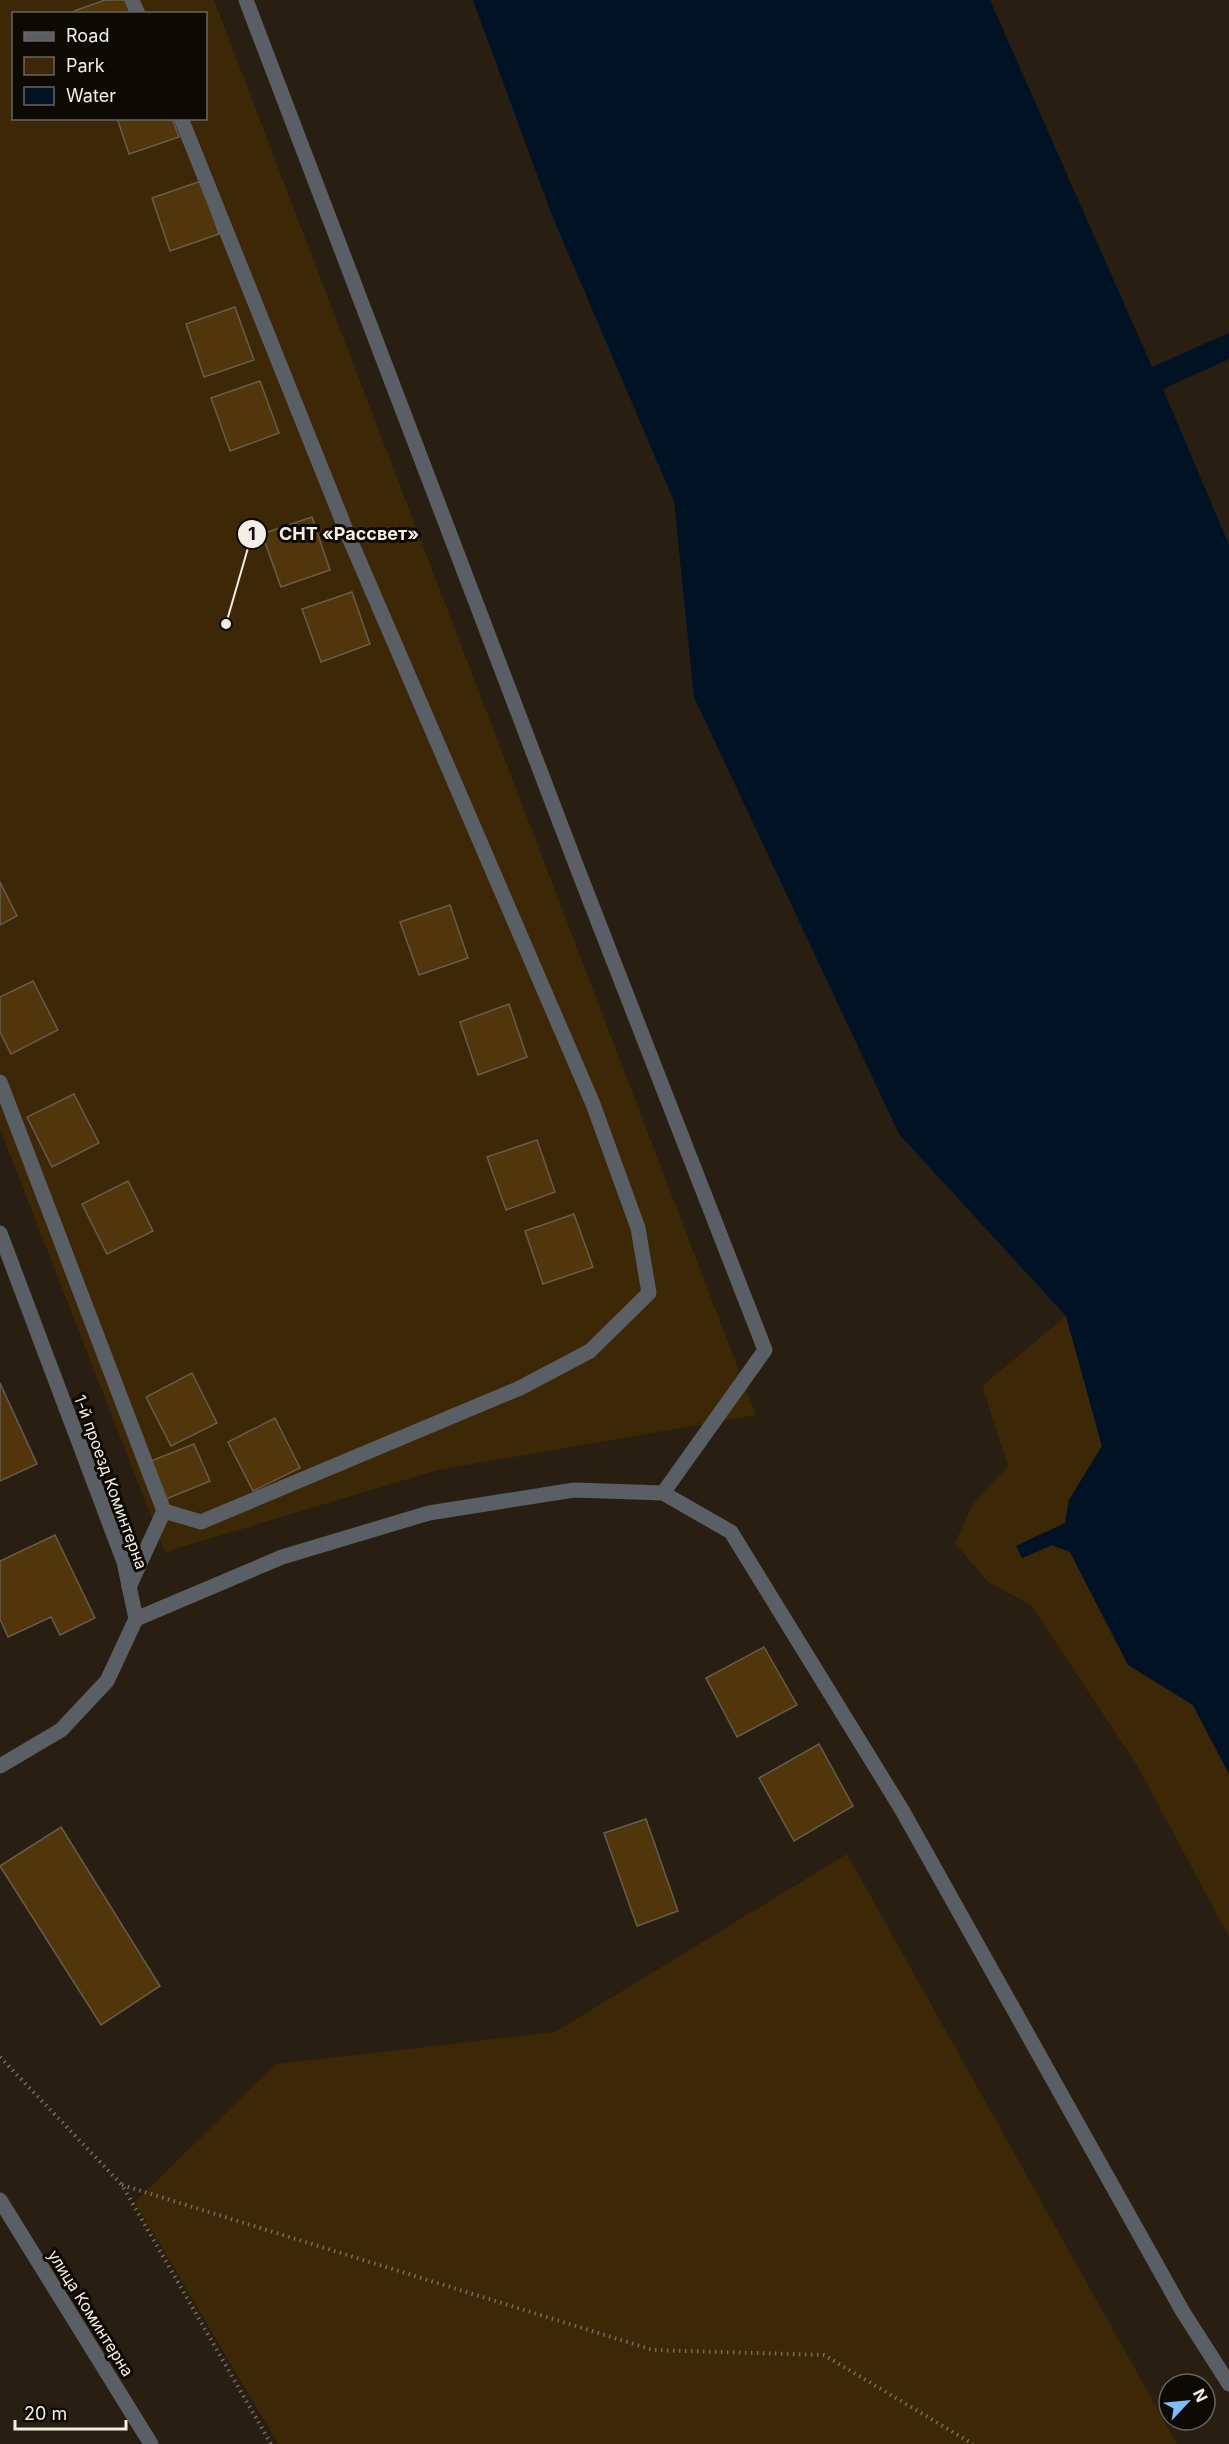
<svg xmlns="http://www.w3.org/2000/svg" width="1229" height="2444" viewBox="0 0 1229 2444" font-family="Inter,sans-serif">
<style>
.green{fill:#3c2706;fill-rule:evenodd}
.water{fill:#011224}
.building{fill:#51360b;stroke:#675c4d;stroke-width:1.5}
.lines{fill:none;stroke-linecap:round;stroke-linejoin:round}
.path{stroke:#766e62;stroke-width:4;stroke-dasharray:1.5 4.5;stroke-linecap:butt}
.minor{stroke:#595f65;stroke-width:15}
.labels{text-anchor:middle;stroke-width:6;stroke-linejoin:round;paint-order:stroke}
.street-label{font-size:16px;fill:#f5eee5;stroke:#0d0904}
.leader{fill:none;stroke:#f5eee5;stroke-width:2}
.callout-dot{fill:#f5eee5;stroke:#0d0904;stroke-width:2}
.mark-label{font-size:18px;text-anchor:middle;font-weight:bold;fill:#111}
.callout-label{font-size:18px;text-anchor:middle;font-weight:bold;fill:#f5eee5;stroke:#0d0904;stroke-width:6;stroke-linejoin:round;paint-order:stroke}
</style>
<rect width="100%" height="100%" fill="#281e11"/>
<!-- green -->
<g class="green">
<path d="M0,0H214L756,1415L438,1470L165,1552L0,1129ZM14,14H206V118H14Z"/>
<polygon points="1066,1316 1102,1446 1069,1500 1065,1523 1017,1546 1022,1558 1052,1545 1070,1552 1128,1665 1193,1705 1229,1774 1229,1937 1138,1767 1031,1605 988,1582 955,1543 973,1504 1008,1466 982,1386"/>
<polygon points="847,1854 1177,2444 278,2444 135,2202 276,2064 555,2032"/>
</g>
<!-- water -->
<polygon class="water" points="473,0 990,0 1152,367 1229,333 1229,359 1163,389 1229,545 1229,1774 1193,1705 1128,1665 1070,1552 1052,1545 1022,1558 1016,1546 1065,1523 1069,1500 1102,1446 1066,1316 899,1134 694,697 674,501 551,213"/>
<!-- building -->
<g class="building">
<polygon points="105,0 126,0 131,14 75,14 74,11"/>
<polygon points="117,118 172,118 179,137 129,154"/>
<polygon points="201,181 219,234 170,251 152,198"/>
<polygon points="235,307 254,360 204,377 186,324"/>
<polygon points="260,381 279,433 230,451 211,398"/>
<polygon points="312,517 330,570 281,587 262,534"/>
<polygon points="352,592 370,644 321,662 302,609"/>
<polygon points="0,882 17,916 0,925"/>
<polygon points="450,905 468,958 419,975 400,922"/>
<polygon points="33,981 58,1030 11,1054 0,1032 0,997"/>
<polygon points="509,1004 527,1057 478,1075 460,1022"/>
<polygon points="74,1094 99,1143 52,1167 27,1117"/>
<polygon points="537,1140 555,1192 506,1210 487,1157"/>
<polygon points="128,1181 153,1231 107,1254 82,1204"/>
<polygon points="574,1214 593,1267 543,1284 525,1231"/>
<polygon points="192,1373 217,1423 171,1446 146,1397"/>
<polygon points="0,1383 37,1464 0,1481"/>
<polygon points="275,1418 300,1468 253,1491 228,1442"/>
<polygon points="194,1444 210,1481 166,1499 151,1461"/>
<polygon points="55,1535 95,1618 60,1635 51,1617 8,1637 0,1619 0,1561"/>
<polygon points="764,1647 797,1705 737,1737 706,1678"/>
<polygon points="819,1744 853,1806 794,1841 759,1778"/>
<polygon points="646,1819 678,1911 637,1926 604,1833"/>
<polygon points="61,1827 160,1986 101,2025 0,1866"/>
</g>
<g class="lines">
<!-- path -->
<g class="path">
<polyline points="0,2057 122,2185 271,2444"/>
<polyline points="122,2185 653,2350 824,2355 973,2444"/>
</g>
<!-- minor -->
<g class="minor">
<polyline points="132,0 138,14"/>
<polyline points="246,0 578,870 765,1350 663,1493"/>
<polyline points="0,1082 164,1511 129,1587"/>
<polyline points="0,1233 124,1562 136,1619 107,1681 61,1730 0,1766"/>
<polyline points="164,1511 201,1522 520,1388 590,1351 649,1293 638,1228 593,1104 348,535 181,118"/>
<polyline points="136,1619 282,1557 429,1513 574,1490 663,1493 731,1532 902,1810 1183,2312 1229,2384"/>
<polyline points="0,2200 151,2444"/>
</g>
</g>
<g class="labels">
<!-- street labels -->
<g class="street-label">
<text transform="translate(111 1482) rotate(70)" y="6">1-й проезд Коминтерна</text>
<text transform="translate(91 2313) rotate(58)" y="6">улица Коминтерна</text>
</g>
</g>
<!-- callouts -->
<path class="leader" d="M226 624L252 534"/>
<g class="callout-dot">
<circle cx="226" cy="624" r="6"/>
<circle cx="252" cy="534" r="15"/>
</g>
<g class="mark-label">
<text x="252" y="540">1</text>
</g>
<g class="callout-label">
<text x="349" y="540">СНТ «Рассвет»</text>
</g>
<!-- legend -->
<rect x="12" y="12" width="195" height="108" fill="#0d0904" stroke="#6a655e" stroke-width="1.5"/>
<rect x="24" y="32" width="30" height="9" fill="#595f65" stroke="#6a655e" stroke-width="1.5"/>
<text x="66" y="42" font-size="18" fill="#f5eee5">Road</text>
<rect x="24" y="57" width="30" height="18" fill="#3c2706" stroke="#6a655e" stroke-width="1.5"/>
<text x="66" y="72" font-size="18" fill="#f5eee5">Park</text>
<rect x="24" y="87" width="30" height="18" fill="#011224" stroke="#6a655e" stroke-width="1.5"/>
<text x="66" y="102" font-size="18" fill="#f5eee5">Water</text>
<!-- north arrow -->
<g transform="translate(1187 2402) rotate(64)"><circle r="28" fill="#0d0904" stroke="#6a655e" stroke-width="1.5"/>
<path d="M0-4.5L10 22L0 15L-10 22Z" fill="#7fbdf9"/>
<text y="-9" font-size="16" font-weight="bold" text-anchor="middle" fill="#f5eee5">N</text>
</g>
<!-- scale -->
<path d="M15 2420v9h111v-9" fill="none" stroke="#f5eee5" stroke-width="3"/>
<text x="24" y="2420" font-size="18" fill="#f5eee5" stroke="#0d0904" stroke-width="4.5" paint-order="stroke">20 m</text>
</svg>
